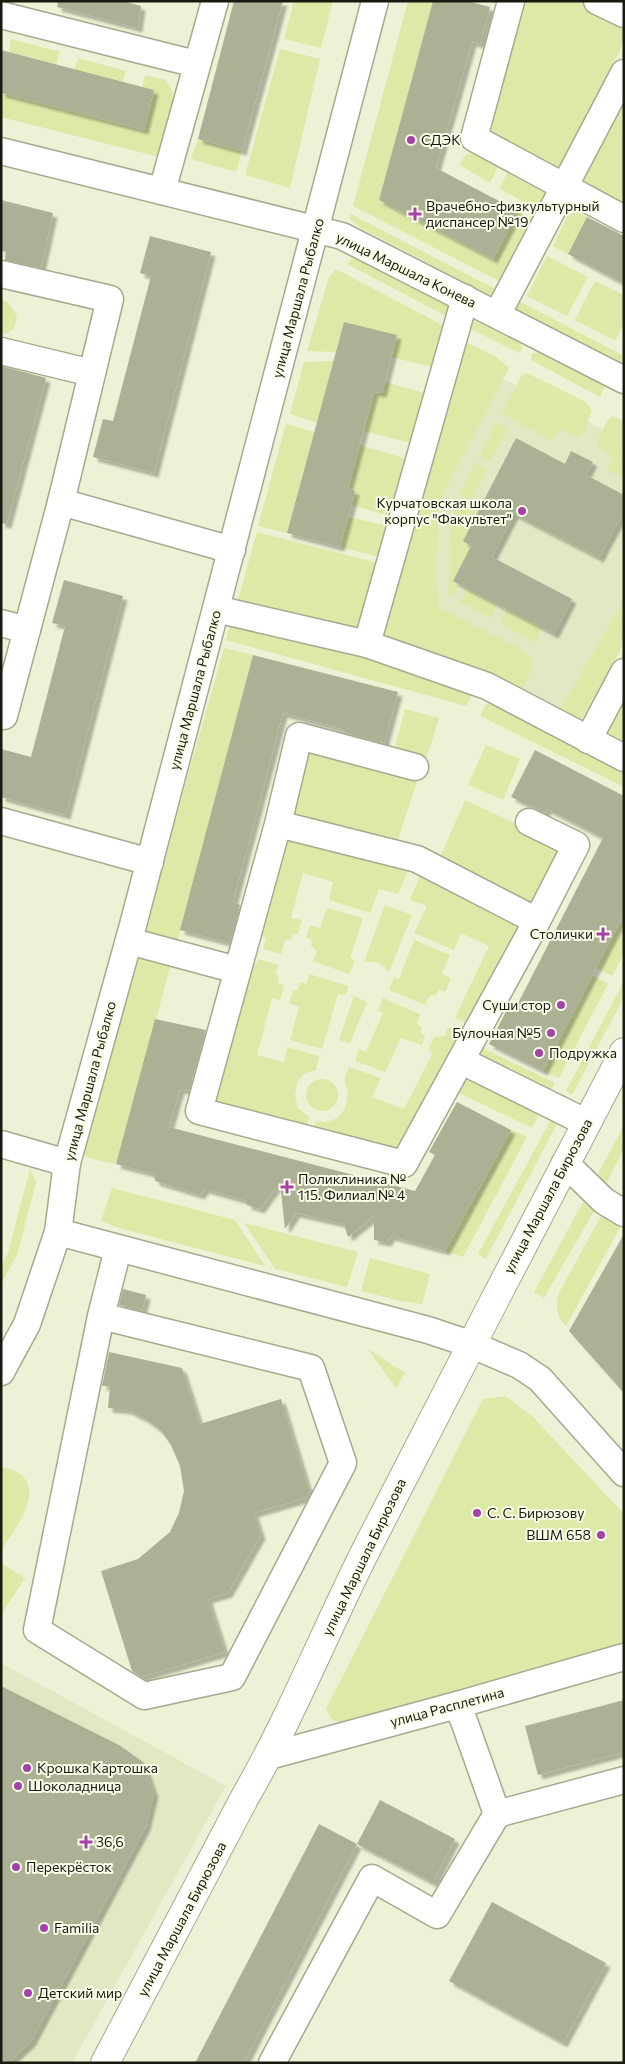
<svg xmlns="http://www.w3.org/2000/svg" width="625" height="2064" viewBox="0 0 625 2064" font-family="Commissioner,sans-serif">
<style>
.built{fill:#e1e8c4}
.green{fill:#dce9a7}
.building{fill:#acb196;filter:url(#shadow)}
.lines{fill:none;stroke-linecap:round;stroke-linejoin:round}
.minor-casing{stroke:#a4aa8f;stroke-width:29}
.major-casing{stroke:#a4aa8f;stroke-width:30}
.minor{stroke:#fff;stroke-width:26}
.major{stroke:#fff;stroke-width:28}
.poi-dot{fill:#a542a8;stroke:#fafee8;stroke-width:2}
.labels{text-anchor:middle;stroke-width:4;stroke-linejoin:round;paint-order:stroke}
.poi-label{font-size:14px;fill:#181a10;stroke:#fafee8;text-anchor:start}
.street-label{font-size:14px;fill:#181a10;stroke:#fafee8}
</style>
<defs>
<filter id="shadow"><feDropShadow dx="4.5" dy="4.5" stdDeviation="1" flood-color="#0004"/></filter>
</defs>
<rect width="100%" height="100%" fill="#ecf2d5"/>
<!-- built -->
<g class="built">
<polygon points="462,358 624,440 624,625 573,717 385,639"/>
<polygon points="1,1663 226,1786 72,2063 1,2063"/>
</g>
<!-- green -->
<g class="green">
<polygon points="294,1 333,1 321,48 284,39"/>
<polygon points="408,1 433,1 379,200 493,259 518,211 532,219 499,281 353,206"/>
<polygon points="519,1 578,1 624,25 624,41 562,177 483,134"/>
<polygon points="11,39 60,52 56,64 9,52"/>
<polygon points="280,49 320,59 290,188 245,175"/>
<polygon points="78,58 126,71 123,82 74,70"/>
<polygon points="145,75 166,80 173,93 173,106 159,157 1,117 1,93 144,130 154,91 142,87"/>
<polygon points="618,108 624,108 624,209 584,188 580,174"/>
<polygon points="198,139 242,151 236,172 191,159"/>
<polygon points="472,151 499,164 490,183 460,165 464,157"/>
<polygon points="509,170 548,190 537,210 499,188"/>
<polygon points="576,212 587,217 568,254 553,246 568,215"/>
<polygon points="351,214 499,291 496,299 361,228 349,218"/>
<polygon points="354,256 448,305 450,312 448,317 347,264"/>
<polygon points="547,256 588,277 567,316 527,296"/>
<polygon points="336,269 446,327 436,368 391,357 397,335 344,322 335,352 307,351 329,277"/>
<polygon points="595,281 624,295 624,324 615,341 575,320"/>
<polygon points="1,300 7,301 17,316 14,329 1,336"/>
<polygon points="517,300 624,356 624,365 513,308"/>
<polygon points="469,316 520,342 522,348 519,353 467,327"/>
<polygon points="461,340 495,356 509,368 444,492 438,516 436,579 439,607 525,651 532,659 532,669 519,696 379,637"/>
<polygon points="538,352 605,386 600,397 531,360 532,354"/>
<polygon points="333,361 317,423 290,414 304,362"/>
<polygon points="527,373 584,401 592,410 585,430 578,438 560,429 551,441 502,413 521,376"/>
<polygon points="385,382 428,394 414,444 364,431 374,392 382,393"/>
<polygon points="613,416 624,421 624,479 608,471 613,457 601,449 597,442 607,421"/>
<polygon points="496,423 508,429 490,461 480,455"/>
<polygon points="286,424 314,432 287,533 258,526"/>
<polygon points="360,445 410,460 394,517 351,505 355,491 348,488"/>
<polygon points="476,462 487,469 471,501 459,495"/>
<polygon points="458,502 478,513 463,541 471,546 453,581 458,584 453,596 448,594 451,522"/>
<polygon points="348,517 392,527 383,558 340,547"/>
<polygon points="257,532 382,564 357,631 237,603"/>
<polygon points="467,589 497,604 491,618 460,602"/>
<polygon points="624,600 624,643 581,720 572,723 557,715"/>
<polygon points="507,610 542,628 536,643 500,623"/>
<polygon points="237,620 475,689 466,706 226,640 230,624"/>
<polygon points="224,648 253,655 177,944 143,935"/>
<polygon points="624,696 624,750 608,741 607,728"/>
<polygon points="492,701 624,769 624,787 480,716 485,706"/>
<polygon points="405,709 439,718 425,763 393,754"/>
<polygon points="486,745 520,759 503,800 468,785"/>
<polygon points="307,746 419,776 396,845 289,819"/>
<polygon points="465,800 563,846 531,909 438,862"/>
<polygon points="285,832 410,866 398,894 379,889 370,913 329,900 333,882 303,873 291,918 302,920 298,934 293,933 291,940 285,940 281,954 263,949 266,938 257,934"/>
<polygon points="422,871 524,925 469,1025 455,1018 489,946 461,933 454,950 414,933 427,906 410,900"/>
<path d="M385,905L412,915L389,972C381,963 376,961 364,962Z"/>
<polygon points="327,908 363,918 350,958 355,961 349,974 313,961 317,951 311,946 312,940 306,937 310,925 320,928"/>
<polygon points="619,923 624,926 624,954 612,976 596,968"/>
<polygon points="414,940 450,955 442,974 451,978 445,992 439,990 435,996 430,995 425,1005 389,990 394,977 399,979"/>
<polygon points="139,954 172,961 116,1164 92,1159 83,1155"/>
<polygon points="258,959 278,965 276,972 279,977 277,983 284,985 280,1000 272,998 257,1055 284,1062 287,1047 319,1056 316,1070 305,1073 297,1082 295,1096 298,1108 309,1117 307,1126 218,1109 210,1098 248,963 256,965"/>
<polygon points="309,974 348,986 346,995 338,994 322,1049 290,1040 299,1007 289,1003 293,990 298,990 300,982 306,984"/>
<polygon points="592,975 608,984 559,1078 543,1071"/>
<polygon points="624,981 624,997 572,1095 566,1091"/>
<polygon points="354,996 367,1002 350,1043 339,1040"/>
<polygon points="383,998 420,1014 417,1024 422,1027 421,1033 425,1036 422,1045 401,1038 385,1072 355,1061 359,1049 366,1052 383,1013 378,1010"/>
<path d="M449,1027L465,1034L400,1156L313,1128L316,1121C342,1127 354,1101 344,1080L349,1067L381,1078L372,1097L404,1109L433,1053L428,1050L434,1037L444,1036Z"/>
<polygon points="481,1047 555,1083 548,1097 485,1066 480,1055"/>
<polygon points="463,1076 471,1076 541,1111 532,1128 453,1090"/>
<circle cx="322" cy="1095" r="16"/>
<polygon points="552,1118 559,1120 486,1259 478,1254"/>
<polygon points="624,1125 624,1149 603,1189 593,1183"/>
<polygon points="511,1130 527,1137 463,1257 445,1251"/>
<polygon points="30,1169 36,1182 17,1255 1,1284 1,1265 8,1253"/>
<polygon points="112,1188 235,1220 265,1266 119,1228 101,1221"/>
<polygon points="583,1202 594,1211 544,1298 534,1292"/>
<path d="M602,1214L622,1224L566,1326C555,1315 556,1307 559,1293Z"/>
<polygon points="244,1223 358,1252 347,1287 275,1269"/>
<polygon points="370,1258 430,1274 422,1304 401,1301 361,1291"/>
<polygon points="367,1348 405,1373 396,1388"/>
<polygon points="505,1396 533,1417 624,1514 624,1647 348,1724 332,1720 326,1709 483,1399"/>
<path d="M4,1467C54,1480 17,1525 1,1551V1468Z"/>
<polygon points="1,1563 25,1578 1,1615"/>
</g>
<!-- building -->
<g class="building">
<polygon points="58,1 123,1 141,6 138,28 57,7"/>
<polygon points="234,1 283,1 242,151 198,139"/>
<polygon points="433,1 467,1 490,7 480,44 472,42 436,168 518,211 493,259 379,200"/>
<polygon points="1,50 154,90 144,130 1,93"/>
<polygon points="1,200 53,213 41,268 5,260 6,252 1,251"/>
<polygon points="587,217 624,236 624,284 568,254"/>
<polygon points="150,236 211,252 154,473 93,457 103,419 113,421 151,276 140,273"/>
<polygon points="344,322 397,335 382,393 374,392 348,488 355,491 340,547 287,533"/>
<polygon points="1,366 46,378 7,524 1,523"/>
<polygon points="516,438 565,464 571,451 593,462 586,475 624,495 624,511 599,558 514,514 492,557 572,599 554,634 453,581 471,546 463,541"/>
<polygon points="64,580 123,596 66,815 1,797 1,749 31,757 65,626 52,623"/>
<polygon points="253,655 398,692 384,743 345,733 345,730 283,713 233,902 240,905 230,943 180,930"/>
<polygon points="535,750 624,796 624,914 543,1071 489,1044 508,1008 514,1011 603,838 547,809 545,813 511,797"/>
<polygon points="155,1019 206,1030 189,1091 180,1089 169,1127 415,1191 435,1155 429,1152 457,1102 511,1130 445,1251 391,1236 387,1242 374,1240 374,1216 348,1237 344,1224 296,1213 285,1229 280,1182 260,1209 247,1205 247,1201 205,1189 200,1195 155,1181 154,1174 116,1164"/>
<polygon points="624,1234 624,1393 569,1331"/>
<polygon points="123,1289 146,1295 142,1311 119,1305"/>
<polygon points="109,1352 182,1368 200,1424 281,1399 310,1494 309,1497 254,1513 261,1535 228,1593 208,1599 225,1652 141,1677 132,1671 101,1571 138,1559 170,1532 179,1513 184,1491 180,1466 171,1445 161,1431 145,1419 127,1410 108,1408 110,1386 102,1386"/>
<polygon points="1,1686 119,1745 143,1762 154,1793 146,1826 31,2042 8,2063 1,2063"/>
<polygon points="624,1700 624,1752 538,1775 525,1726"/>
<polygon points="380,1800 455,1839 433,1883 357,1844"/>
<polygon points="319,1824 357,1844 258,2035 244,2063 195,2063"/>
<polygon points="492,1902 606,1963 563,2043 449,1981"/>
</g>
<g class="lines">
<!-- minor casing -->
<g class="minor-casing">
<g id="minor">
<polyline points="511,1 474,138 624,219"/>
<polyline points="597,1 624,14"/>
<polyline points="1,15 196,64"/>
<polyline points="1,151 342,236 624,380"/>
<polyline points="162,191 215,1"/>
<polyline points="1,274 110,299 61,502 4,716 1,715"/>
<polyline points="497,315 624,73"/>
<polyline points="1,351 92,373"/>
<polyline points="61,502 232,550"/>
<polyline points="216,609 367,644 487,686 624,758"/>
<polyline points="1,623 27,630"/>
<polyline points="367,644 465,298"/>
<polyline points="588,740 624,672"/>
<polyline points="1,821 150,862"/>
<polyline points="529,822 576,845 537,921"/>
<polyline points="278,824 417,859 537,921 404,1164 199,1111 278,824 299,736 415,767"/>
<polyline points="129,941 237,970"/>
<polyline points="462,1061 587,1123"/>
<polyline points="1,1144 67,1163"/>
<polyline points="565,1163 604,1201 624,1213"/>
<polyline points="58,1232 428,1330 470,1344 519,1365 540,1379 624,1473"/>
<polyline points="101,1316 311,1368 343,1463 232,1677 144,1696 37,1630 101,1316 118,1249"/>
<polyline points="1,1372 27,1324 58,1232 67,1163 133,925 375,1"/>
<polyline points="457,1705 464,1721 497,1814 624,1780"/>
<polyline points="269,1756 457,1705 624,1657"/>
<polyline points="272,2063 372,1878 437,1915 497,1814"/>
</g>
</g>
<!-- major casing -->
<g class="major-casing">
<path id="major" d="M105,2063L245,1797C290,1719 324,1634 365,1552C450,1385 537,1218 624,1052"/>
</g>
<!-- minor -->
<use href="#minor" class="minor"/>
<!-- major -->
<use href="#major" class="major"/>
</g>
<!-- markers -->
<g class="poi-dot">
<circle cx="411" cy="140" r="5"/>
<path d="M412.5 206.5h5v5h5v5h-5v5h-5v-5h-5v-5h5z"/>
<circle cx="522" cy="511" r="5"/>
<path d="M600.5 926.5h5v5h5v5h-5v5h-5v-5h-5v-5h5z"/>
<circle cx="561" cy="1005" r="5"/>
<circle cx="551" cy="1033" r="5"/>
<circle cx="539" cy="1053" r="5"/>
<path d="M284.5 1179.5h5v5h5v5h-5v5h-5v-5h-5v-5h5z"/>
<circle cx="477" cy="1513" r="5"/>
<circle cx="601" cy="1535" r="5"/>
<circle cx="27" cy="1768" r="5"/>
<circle cx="18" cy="1786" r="5"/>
<path d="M83.5 1834.5h5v5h5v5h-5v5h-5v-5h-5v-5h5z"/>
<circle cx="16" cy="1867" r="5"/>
<circle cx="44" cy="1928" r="5"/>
<circle cx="28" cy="1993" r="5"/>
</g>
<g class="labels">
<!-- poi labels -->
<g class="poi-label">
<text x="421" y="145">СДЭК</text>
<text x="426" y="211">Врачебно-физкультурный<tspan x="426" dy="16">диспансер №19</tspan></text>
<text x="512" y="508" text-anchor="end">Курчатовская школа<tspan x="512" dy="16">корпус "Факультет"</tspan></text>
<text x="593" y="939" text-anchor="end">Столички</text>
<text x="551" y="1010" text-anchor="end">Суши стор</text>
<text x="541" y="1038" text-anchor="end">Булочная №5</text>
<text x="549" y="1058">Подружка</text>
<text x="298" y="1184">Поликлиника №<tspan x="298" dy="16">115. Филиал № 4</tspan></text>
<text x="487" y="1518">С. С. Бирюзову</text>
<text x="591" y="1540" text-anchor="end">ВШM 658</text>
<text x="37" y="1773">Крошка Картошка</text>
<text x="28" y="1791">Шоколадница</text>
<text x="96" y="1847">36,6</text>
<text x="26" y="1872">Перекрёсток</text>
<text x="54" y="1933">Familia</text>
<text x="38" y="1998">Детский мир</text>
</g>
<!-- street labels -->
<g class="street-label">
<text transform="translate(406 270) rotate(26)" y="5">улица Маршала Конева</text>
<text transform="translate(298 298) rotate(-75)" y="5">улица Маршала Рыбалко</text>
<text transform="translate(195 690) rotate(-75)" y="5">улица Маршала Рыбалко</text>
<text transform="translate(90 1081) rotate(-75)" y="5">улица Маршала Рыбалко</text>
<text transform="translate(548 1196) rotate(-62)" y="5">улица Маршала Бирюзова</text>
<text transform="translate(364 1557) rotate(-64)" y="5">улица Маршала Бирюзова</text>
<text transform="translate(447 1707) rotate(-15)" y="5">улица Расплетина</text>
<text transform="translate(182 1919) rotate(-62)" y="5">улица Маршала Бирюзова</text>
</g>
</g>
<!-- border -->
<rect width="625" height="2064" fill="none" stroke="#181a10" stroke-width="5"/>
</svg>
